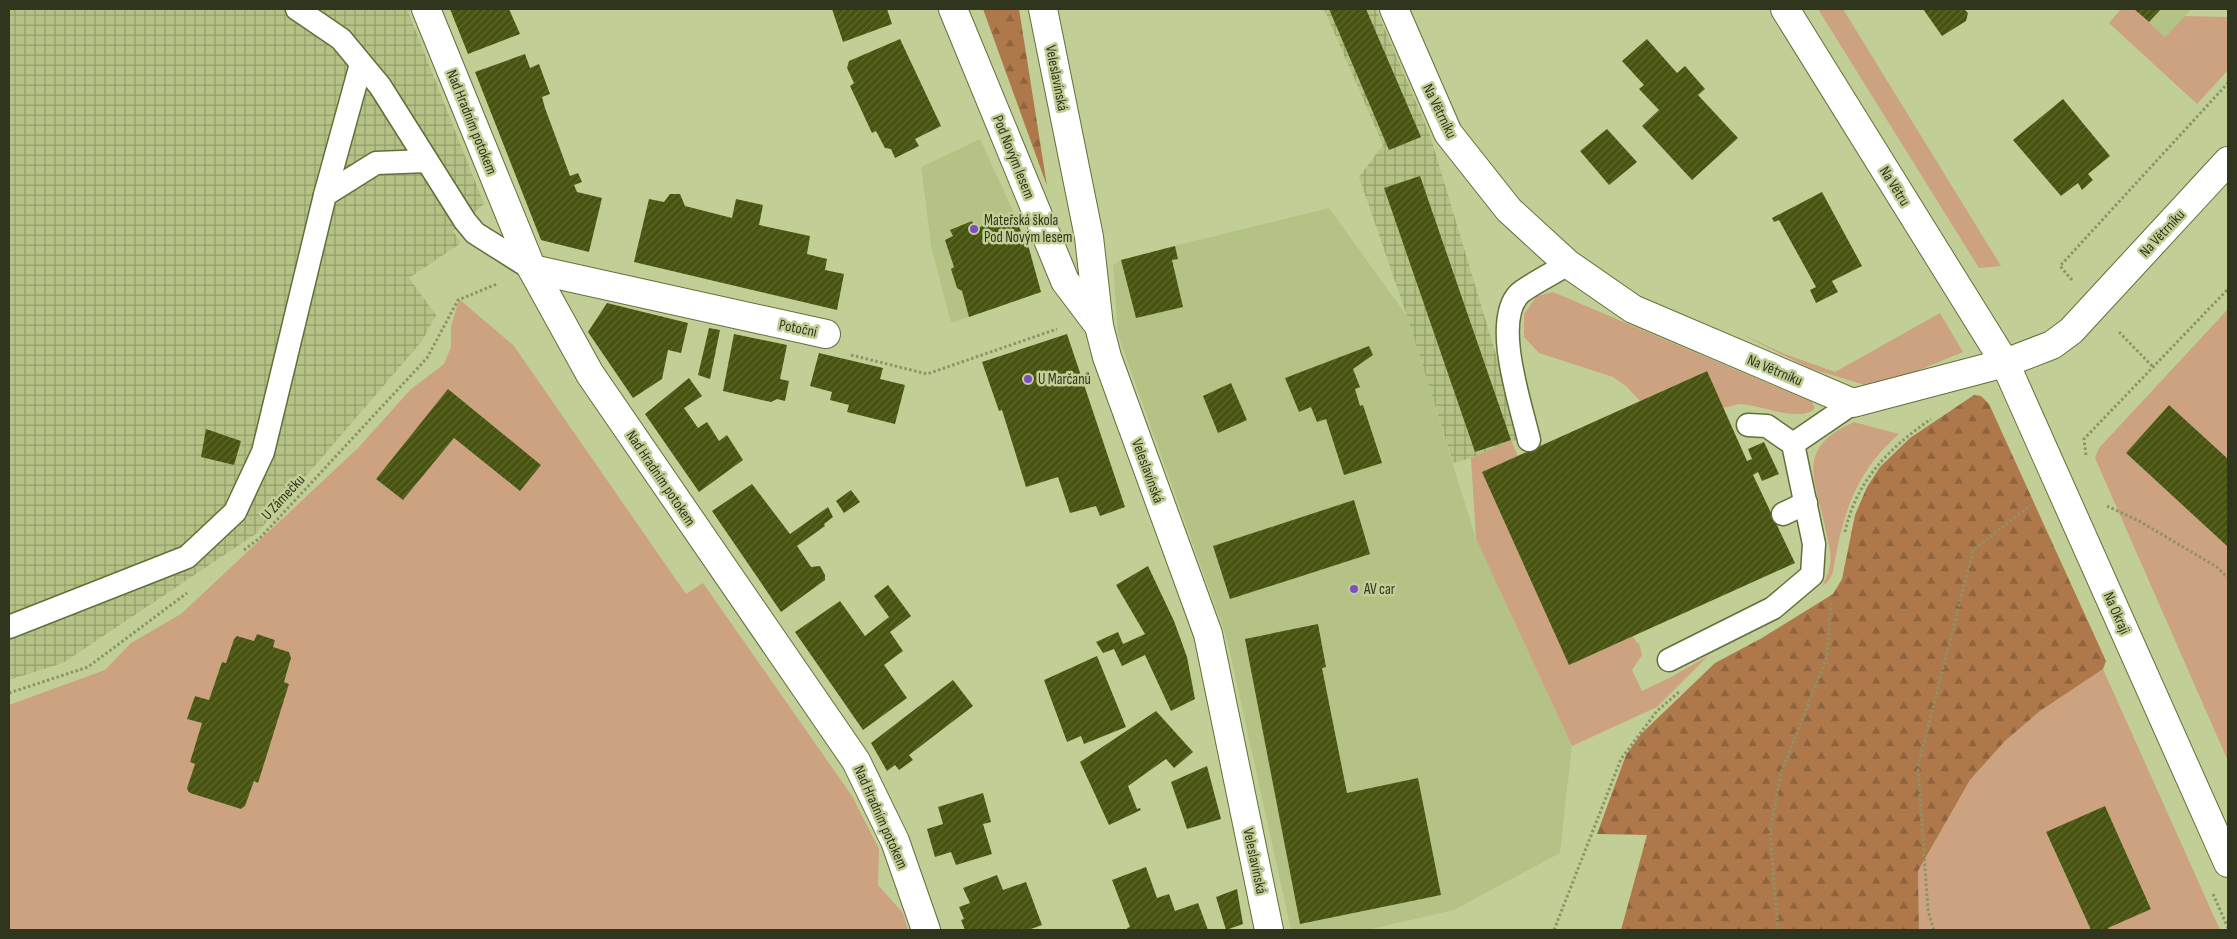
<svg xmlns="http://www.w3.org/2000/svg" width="2237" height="939" viewBox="0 0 2237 939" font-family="'Sofia Sans Condensed',sans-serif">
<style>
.built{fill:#b4c385}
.industrial{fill:url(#industrial-grid)}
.green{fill:#cda280;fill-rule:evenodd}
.forest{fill:url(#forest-firs)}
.building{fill:url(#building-hatch)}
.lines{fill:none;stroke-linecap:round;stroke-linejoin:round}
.lane-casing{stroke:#636f3a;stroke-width:25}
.street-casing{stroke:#636f3a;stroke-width:30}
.secondary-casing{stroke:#636f3a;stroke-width:30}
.path{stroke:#8a9468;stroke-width:3;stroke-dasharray:2.5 2.5;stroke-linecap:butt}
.lane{stroke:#fff;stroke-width:22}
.street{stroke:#fff;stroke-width:28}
.secondary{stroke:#fff;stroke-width:28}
.poi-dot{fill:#7e4cc4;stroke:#c1cf96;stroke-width:2}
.labels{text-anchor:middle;stroke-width:5;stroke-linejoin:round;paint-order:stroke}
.street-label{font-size:15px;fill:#30351e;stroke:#c1cf96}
.poi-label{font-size:15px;fill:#30351e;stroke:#c1cf96;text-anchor:start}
</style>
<defs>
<pattern id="industrial-grid" width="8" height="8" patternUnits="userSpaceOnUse" patternTransform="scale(1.25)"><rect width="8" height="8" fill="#b4c385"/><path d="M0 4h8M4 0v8" fill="none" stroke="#939f6c"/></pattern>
<pattern id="forest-firs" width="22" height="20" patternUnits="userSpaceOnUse" patternTransform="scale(1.25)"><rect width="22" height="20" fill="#ae784b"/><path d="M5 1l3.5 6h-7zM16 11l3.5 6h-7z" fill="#8e633e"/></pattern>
<pattern id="building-hatch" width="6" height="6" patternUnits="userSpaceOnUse" patternTransform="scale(1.25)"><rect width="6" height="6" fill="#47530e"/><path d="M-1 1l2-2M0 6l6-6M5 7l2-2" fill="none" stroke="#5f6931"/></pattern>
</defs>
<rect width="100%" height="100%" fill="#c1cf96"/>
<!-- built -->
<g class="built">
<polygon points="2134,9 2191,9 2165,37"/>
<polygon points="980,139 1014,213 1026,245 1028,245 1041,292 951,323 931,246 921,167"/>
<polygon points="1329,208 1407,316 1476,539 1572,746 1560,853 1454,910 1367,930 1291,930 1227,639 1118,335 1113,265 1121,260 1178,245"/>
</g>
<!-- industrial -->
<g class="industrial">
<polygon points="9,9 407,9 484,204 453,231 461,243 409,278 436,315 422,341 257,533 63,663 9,680"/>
<polygon points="1324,9 1376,9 1430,135 1521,438 1471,458 1453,463 1407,316 1359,177 1383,145"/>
</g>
<!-- green -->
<g class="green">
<polygon points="1818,9 1843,9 2001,266 1979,268"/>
<polygon points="2121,9 2134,9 2165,37 2185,16 2228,17 2228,70 2197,104 2109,23"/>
<path d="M1553,292L1812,402L1815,408C1801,424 1759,404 1739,404C1734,405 1728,407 1723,408L1706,371L1640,401L1627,387L1613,377L1539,353L1524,337V314L1537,296Z"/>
<path d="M459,299L514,346L686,594L703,583L852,796L879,849L878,885L903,913L908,930H9V705L105,670L131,643L181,614L359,447L410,390L444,364L451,347V327ZM448,390L541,465L520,491L454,438L403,500L376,479ZM257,634L275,640L273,647L289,652L291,658L284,682L289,684L258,782L254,781L245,806L241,809L190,793L187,788L195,764L190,762L202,723L188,719L195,696L209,700L222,662L226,663L234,639L237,636L254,641Z"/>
<polygon points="2228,309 2228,459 2169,405 2126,453 2228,547 2228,761 2095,458 2099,448"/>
<polygon points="1940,313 1963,352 1890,382 1868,386 1809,368 1737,332 1785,354 1835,372"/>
<path d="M1854,422L1899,434C1855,472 1842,516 1833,572L1829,580L1822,587C1825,580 1829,573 1830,565C1832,554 1828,542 1826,531C1815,478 1794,449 1854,422Z"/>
<polygon points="1511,440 1518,456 1483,472 1569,664 1633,636 1637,643 1639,643 1642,655 1632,670 1642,691 1671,677 1708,656 1657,707 1572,746 1476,539 1471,458"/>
<polygon points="2103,669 2220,930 2109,930 2108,928 2151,908 2105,806 2046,833 2091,930 1919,930 1918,871 1970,780 2005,741 2040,711"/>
</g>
<!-- forest -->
<g class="forest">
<polygon points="983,9 1019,9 1047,186"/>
<polygon points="1974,395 1981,396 1989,404 2106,661 2103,669 2040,711 2005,741 1970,780 1918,871 1919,930 1621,930 1647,835 1597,834 1626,755 1641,734 1715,663 1762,638 1833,594 1842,579 1855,515 1867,487 1880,467 1910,438"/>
</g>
<!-- building -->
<g class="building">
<polygon points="450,9 509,9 520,34 468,54"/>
<polygon points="832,9 887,9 892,24 843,42"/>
<polygon points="1329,9 1366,9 1421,137 1389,150"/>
<polygon points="1923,9 1964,9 1968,13 1966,21 1942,36"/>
<polygon points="2134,9 2161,9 2149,22"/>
<polygon points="900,39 941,126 915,139 919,146 895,158 891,149 885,148 876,131 872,133 850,86 854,83 847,68 849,61"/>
<polygon points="1647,39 1677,73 1685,66 1705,89 1698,95 1738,138 1692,180 1642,126 1659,110 1639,89 1644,85 1622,61"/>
<polygon points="525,54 530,68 539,64 550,94 542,97 545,108 570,176 578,173 582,182 574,185 577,192 602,198 589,252 541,240 475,72"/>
<polygon points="2063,99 2110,156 2088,174 2093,180 2082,190 2078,183 2061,196 2013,140"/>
<polygon points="1607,129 1637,162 1609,185 1580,151"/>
<polygon points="1420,176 1511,440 1475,452 1384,188"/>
<polygon points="1822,192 1862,266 1832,281 1838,292 1816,303 1810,290 1816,287 1779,220 1774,222 1772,218"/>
<polygon points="670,194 680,194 685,206 732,218 736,199 763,205 759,225 810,236 807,254 827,259 825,270 844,274 837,310 634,262 649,199 664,202"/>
<polygon points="1014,213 1026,245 1028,245 1041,292 969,317 962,291 957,288 951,269 954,267 945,240 953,236 950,230 972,221 975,229"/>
<polygon points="1175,246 1178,259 1172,260 1183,307 1136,318 1121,260"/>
<polygon points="607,303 688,323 681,353 668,350 662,379 633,398 588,332"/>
<polygon points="709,328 720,330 710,379 698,375"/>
<polygon points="734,334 787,345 780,379 789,381 785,401 777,399 771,402 723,391"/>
<polygon points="1067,334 1125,507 1100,516 1096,506 1070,513 1058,477 1026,487 1002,410 999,411 982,362"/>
<polygon points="1369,346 1373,355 1353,369 1360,387 1355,389 1360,406 1363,405 1382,463 1344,475 1326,419 1317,422 1311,407 1299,412 1285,378"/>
<polygon points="819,353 883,368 880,379 905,385 895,424 847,412 849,405 830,400 832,392 810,386"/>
<polygon points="1707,371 1747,461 1752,459 1748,449 1764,442 1779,474 1762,481 1758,472 1753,475 1795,563 1569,665 1482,472"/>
<polygon points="689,378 702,396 684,408 698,428 707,422 719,441 727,435 743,460 699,492 645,414"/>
<polygon points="1231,383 1247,420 1218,433 1203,396"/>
<polygon points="448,389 541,465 520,491 454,438 403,500 376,479"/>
<polygon points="2169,405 2228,459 2228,547 2126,453"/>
<polygon points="206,429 241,441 234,465 201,457"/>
<polygon points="752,484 790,534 828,507 833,517 824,524 825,526 797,546 811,567 820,566 825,575 825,580 781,612 712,511"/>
<polygon points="851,490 860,502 844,513 836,501"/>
<polygon points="1354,500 1370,554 1230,599 1213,546"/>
<polygon points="1148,566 1174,621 1187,657 1195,699 1171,711 1145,655 1122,666 1114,649 1103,653 1096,642 1118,632 1123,644 1145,634 1116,585"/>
<polygon points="888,585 911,616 890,632 903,651 884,665 907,698 863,730 795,632 840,601 865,636 889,617 874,596"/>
<polygon points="1318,624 1326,667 1322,668 1347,793 1418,778 1441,895 1300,924 1245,639"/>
<polygon points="257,634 275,640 273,647 289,652 291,658 284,682 289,684 258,783 254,781 245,806 241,809 190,793 188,791 187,788 195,764 190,762 202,723 187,719 195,696 209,700 222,662 226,663 234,639 237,636 254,641"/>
<polygon points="1097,656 1126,727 1084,744 1081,736 1067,742 1044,680"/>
<polygon points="953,680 973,706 909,755 913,760 899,770 895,765 887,771 871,743"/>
<polygon points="1156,711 1193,752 1174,768 1166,759 1128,786 1137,809 1140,808 1141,810 1109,825 1080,762"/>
<polygon points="1207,766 1221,819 1187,829 1171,782"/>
<polygon points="983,793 991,822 983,824 992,854 956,865 951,852 935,857 927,829 943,824 938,807"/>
<polygon points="2105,806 2151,909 2108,928 2109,930 2091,930 2046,832"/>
<polygon points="1146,867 1157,898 1169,894 1175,911 1198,903 1208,930 1128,930 1127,928 1130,927 1112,880"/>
<polygon points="997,875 1003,890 1026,882 1042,925 1028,930 965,930 961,920 964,919 959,907 970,903 963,888"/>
<polygon points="1237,889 1243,924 1226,930 1216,897"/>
</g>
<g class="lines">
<!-- lane casing -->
<g class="lane-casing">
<g id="lane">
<polyline points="297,9 341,39 380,86 465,221 475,233 532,269"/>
<polyline points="325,195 361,64"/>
<polyline points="1748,425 1767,426 1793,444"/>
<path d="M1529,440C1521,405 1492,322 1519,294C1526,287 1557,271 1568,264"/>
<polyline points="1783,514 1806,503"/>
<polyline points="9,627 187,557 235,512 263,452 325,195 376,163 427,161"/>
<polyline points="1669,660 1773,608 1812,575 1814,544 1793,444 1853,403"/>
</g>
</g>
<!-- street casing -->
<g class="street-casing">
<g id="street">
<polyline points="426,9 532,269 590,374 856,761 895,841 926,930"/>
<polyline points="953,9 1065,281 1099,326"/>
<polyline points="1394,9 1448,133 1509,210 1568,264 1633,309 1853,403 2005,363 2052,345 2071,331 2228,161"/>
<polyline points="1785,9 2005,363 2228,863"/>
<polyline points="532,269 826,334"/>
</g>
</g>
<!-- secondary casing -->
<g class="secondary-casing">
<polyline id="secondary" points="1043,9 1089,237 1099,326 1107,357 1208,634 1269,930"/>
</g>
<!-- path -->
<g class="path">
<polyline points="2072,280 2060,266 2228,83"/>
<polyline points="2119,332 2153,367"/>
<polyline points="851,355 927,374 1057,329"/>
<polyline points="2086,455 2084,439 2228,289"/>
<polyline points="2107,506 2139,521 2217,567 2228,578"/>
<path d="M1845,532C1856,481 1889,448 1931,419"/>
<polyline points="244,550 261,537 427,358 458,300 497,284"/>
<polyline points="9,693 88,667 187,593"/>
<polyline points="2213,894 2228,928"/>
<polyline points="1554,930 1621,759 1657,711 1680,691"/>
<polyline points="1778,930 1770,832 1781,773 1827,657 1831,600"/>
<polyline points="1934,930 1928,911 1918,767 1973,550 2031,505"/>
</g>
<!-- lane -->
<use href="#lane" class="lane"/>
<!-- street -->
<use href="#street" class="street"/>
<!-- secondary -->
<use href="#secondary" class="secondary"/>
</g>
<!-- markers -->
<g class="poi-dot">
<circle cx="974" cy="229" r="5"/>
<circle cx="1028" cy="379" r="5"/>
<circle cx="1354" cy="589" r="5"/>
</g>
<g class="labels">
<!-- street labels -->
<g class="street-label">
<text transform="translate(1057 78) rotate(79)" y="5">Veleslavínská</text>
<text transform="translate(1440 111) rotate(64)" y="5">Na Větrníku</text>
<text transform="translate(472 122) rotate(68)" y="5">Nad Hradním potokem</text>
<text transform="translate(1014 157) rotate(68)" y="5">Pod Novým lesem</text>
<text transform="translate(1895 186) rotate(58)" y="5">Na Větru</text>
<text transform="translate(2162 233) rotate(-47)" y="5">Na Větrníku</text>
<text transform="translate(798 328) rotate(12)" y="5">Potoční</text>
<text transform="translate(1775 370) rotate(23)" y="5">Na Větrníku</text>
<text transform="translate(1148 471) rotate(70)" y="5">Veleslavínská</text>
<text transform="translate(661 478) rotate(56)" y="5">Nad Hradním potokem</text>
<text transform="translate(283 497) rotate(-47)" y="5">U Zámečku</text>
<text transform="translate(2117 613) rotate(66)" y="5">Na Okraji</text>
<text transform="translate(881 817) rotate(66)" y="5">Nad Hradním potokem</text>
<text transform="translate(1255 861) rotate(78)" y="5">Veleslavínská</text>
</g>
<!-- poi labels -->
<g class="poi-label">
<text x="984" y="225">Mateřská škola<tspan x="984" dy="17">Pod Novým lesem</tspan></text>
<text x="1038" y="384">U Marčanů</text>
<text x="1364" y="594">AV car</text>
</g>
</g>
<!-- border -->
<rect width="2237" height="939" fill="none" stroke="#30351e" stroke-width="20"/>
</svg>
